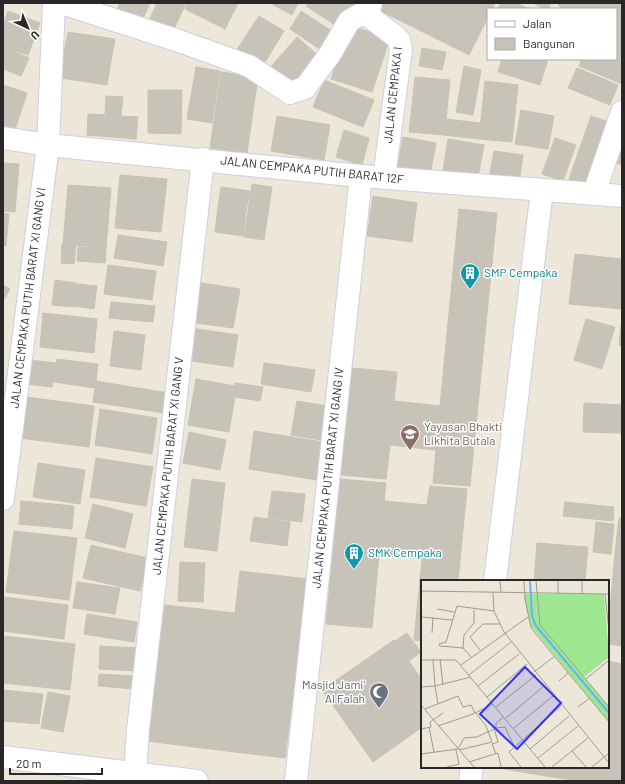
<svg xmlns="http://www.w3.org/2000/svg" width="625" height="784" viewBox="0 0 625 784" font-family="Barlow,sans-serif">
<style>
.building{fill:#c7c3b8;stroke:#c7c3b2}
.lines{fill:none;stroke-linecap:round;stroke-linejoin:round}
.street-casing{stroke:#cdcee2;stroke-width:24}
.street{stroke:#fff;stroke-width:22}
.labels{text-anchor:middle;stroke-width:3;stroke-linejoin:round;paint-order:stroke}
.street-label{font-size:12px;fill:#282828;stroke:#fff}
.culture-label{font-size:12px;fill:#0d838f;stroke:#fff;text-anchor:start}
.education-label{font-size:12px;fill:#785e54;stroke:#fff;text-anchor:start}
.worship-label{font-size:12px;fill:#5b616d;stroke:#fff;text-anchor:end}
.inset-river{fill:none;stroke:#63b4f6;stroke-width:2}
.inset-road{fill:none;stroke:#9e9b92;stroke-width:1}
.view{fill:#3233ff;fill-opacity:0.15;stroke:#3233ff;stroke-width:2}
.inset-edge{fill:none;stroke:#282828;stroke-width:2}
</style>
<rect width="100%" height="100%" fill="#ece7d8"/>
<!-- building -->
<g class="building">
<polygon points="120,3 150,3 139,27 114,16"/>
<polygon points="157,3 186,3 172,33 148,23"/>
<polygon points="188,3 238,3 225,29 185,9"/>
<polygon points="270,3 298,3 292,15"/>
<polygon points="307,3 358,3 341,29 306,6"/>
<polygon points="377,3 420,3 409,25 374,8"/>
<polygon points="420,3 479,3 491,9 488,9 488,17 469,55 409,25"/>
<polygon points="479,3 495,3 492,9"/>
<polygon points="501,3 517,3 529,9 498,9"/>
<polygon points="533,3 551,3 548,9 545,9"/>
<polygon points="557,3 606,3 603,9 562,9"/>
<polygon points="606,3 616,3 622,5 622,84 579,66 582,59 616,59 616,9 603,9"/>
<polygon points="8,11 40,23 28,55 3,47 3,25"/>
<polygon points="301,11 339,36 327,54 290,29"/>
<polygon points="259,16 284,31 262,67 236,51"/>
<polygon points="348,25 390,38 372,92 331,79"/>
<polygon points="68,32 115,39 111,61 64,54"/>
<polygon points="297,37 321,58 293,90 269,69"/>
<polygon points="3,47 29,58 21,76 3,69"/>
<polygon points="422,48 446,52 442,70 419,66"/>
<polygon points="64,54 111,61 107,85 61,78"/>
<polygon points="502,59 548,59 540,85 498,72"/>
<polygon points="464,66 481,70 473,115 456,112"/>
<polygon points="196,67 220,71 212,123 187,119"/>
<polygon points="577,68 618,85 610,105 568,88"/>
<polygon points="221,72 258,77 247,153 210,148"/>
<polygon points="415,77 450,80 446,119 411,115"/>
<polygon points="324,80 374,100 363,127 313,107"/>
<polygon points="485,81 518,85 512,142 479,139"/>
<polygon points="3,85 27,93 13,136 3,132"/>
<polygon points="148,90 182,90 181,134 148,133"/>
<polygon points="106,96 123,97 121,116 138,117 136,139 87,135 88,114 105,115"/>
<polygon points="521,110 554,116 548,149 515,144"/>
<polygon points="411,115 446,119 444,135 409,132"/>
<polygon points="277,116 330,125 324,160 271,151"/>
<polygon points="591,116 609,122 587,185 569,179"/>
<polygon points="446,119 480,123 479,139 444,135"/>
<polygon points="344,130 369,138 362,165 336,157"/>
<polygon points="403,137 436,143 430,175 397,169"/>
<polygon points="555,138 576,145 563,181 542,174"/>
<polygon points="448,139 484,145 478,177 443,171"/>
<polygon points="622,141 622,165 613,161"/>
<polygon points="494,151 523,155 519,183 489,179"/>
<polygon points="3,163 19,164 15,212 3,211"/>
<polygon points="120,175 167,179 161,232 115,228"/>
<polygon points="252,184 272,187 264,240 244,237"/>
<polygon points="68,185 111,188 106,248 63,244"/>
<polygon points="221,187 250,191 246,211 218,207"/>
<polygon points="373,196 417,203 412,242 367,236"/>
<polygon points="218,207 246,211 243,236 215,232"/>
<polygon points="459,209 497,213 470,486 433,483 436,450 390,445 386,479 341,475 352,368 397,372 394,401 440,406"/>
<polygon points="3,213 9,214 6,246 3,245"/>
<polygon points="118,235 167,242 163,266 114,258"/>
<polygon points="62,244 76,245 74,264 61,263"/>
<polygon points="78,247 106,248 105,263 77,261"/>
<polygon points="575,254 622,259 622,309 569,304"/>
<polygon points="108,265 156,271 152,300 104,294"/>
<polygon points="55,280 76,283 74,307 52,305"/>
<polygon points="195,282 240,289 233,328 189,322"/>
<polygon points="77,284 97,286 94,309 74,306"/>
<polygon points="3,285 10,289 3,301"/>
<polygon points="111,302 155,306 153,322 109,318"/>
<polygon points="43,313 97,319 94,353 40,347"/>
<polygon points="586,319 615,327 602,369 574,360"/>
<polygon points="621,325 622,325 622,346 619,345"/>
<polygon points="190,328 238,335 233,367 185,360"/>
<polygon points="114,331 145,335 141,370 110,366"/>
<polygon points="57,359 98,364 95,388 54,382"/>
<polygon points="29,360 56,363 52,387 26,384"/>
<polygon points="264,363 315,370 311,392 261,384"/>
<polygon points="196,379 235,386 235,383 263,387 260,401 235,397 229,432 188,425"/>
<polygon points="96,381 168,393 164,413 93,402"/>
<polygon points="26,397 94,406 89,447 20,438"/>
<polygon points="297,401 333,407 327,441 291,435"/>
<polygon points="584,403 622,405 622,433 583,432"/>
<polygon points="100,409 157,418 152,454 95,445"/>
<polygon points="254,431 323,442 317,480 249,469"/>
<polygon points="189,432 226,440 220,470 183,463"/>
<polygon points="96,458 153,467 146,506 90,497"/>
<polygon points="38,463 85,470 80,504 33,497"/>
<polygon points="192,479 225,483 217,551 184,547"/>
<polygon points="340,479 386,483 384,501 427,505 430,486 467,489 458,581 422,581 422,641 414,640 422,559 379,555 372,628 326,624"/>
<polygon points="272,491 305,494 302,522 268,518"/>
<polygon points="21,501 74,506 72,529 19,524"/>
<polygon points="565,502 614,507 613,521 563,516"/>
<polygon points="93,504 133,514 125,548 85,538"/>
<polygon points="254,517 290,522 287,546 250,541"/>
<polygon points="619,518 622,518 622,555 615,554"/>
<polygon points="596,522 614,524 611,554 593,552"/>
<polygon points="14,531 77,538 69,600 6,592"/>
<polygon points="537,543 588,547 585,581 534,581"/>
<polygon points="91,545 148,558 140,591 83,578"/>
<polygon points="615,554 622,555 622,599 611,598"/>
<polygon points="180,562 205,563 203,602 178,601"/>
<polygon points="240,571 308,579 302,622 235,613"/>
<polygon points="77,582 120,588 115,614 73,608"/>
<polygon points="3,597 68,605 64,639 3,631"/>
<polygon points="611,598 622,599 622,646 608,644 608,630"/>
<polygon points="165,605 235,613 230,655 159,647"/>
<polygon points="235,613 302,622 297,664 230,655"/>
<polygon points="87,614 137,622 134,642 84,634"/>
<polygon points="407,633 421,652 409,661 422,680 422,727 373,762 322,690 394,640 395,641"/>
<polygon points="3,636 75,644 70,690 3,683"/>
<polygon points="100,646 140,648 139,671 99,669"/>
<polygon points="159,647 230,655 218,750 147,741"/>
<polygon points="230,655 297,664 285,758 218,750"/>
<polygon points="608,661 622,664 622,694 608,692"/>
<polygon points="99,674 135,676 134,689 98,686"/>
<polygon points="3,690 43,694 39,724 3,721"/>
<polygon points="48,692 70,696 63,732 41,728"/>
<polygon points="608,692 622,694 622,741 608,739"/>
<polygon points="608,739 622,741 622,781 579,781 558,778 560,767 608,767"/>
<polygon points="492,767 560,767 558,778"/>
</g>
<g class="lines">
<!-- street casing -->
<g class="street-casing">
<g id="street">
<polyline points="62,3 176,40 249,66 290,93 305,88 330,54 349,21 368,10"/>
<polyline points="371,3 368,14 371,18 395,36 399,40 401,49 384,178"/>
<polyline points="3,138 48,145 361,176 622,196"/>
<polyline points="594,193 622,112"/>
<polyline points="3,499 48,145 54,3"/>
<polyline points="495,581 542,190"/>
<polyline points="3,757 197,781"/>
<polyline points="135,773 138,730 203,159"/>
<polyline points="296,781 361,176"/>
<polyline points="470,781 472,767"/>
</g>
</g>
<!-- street -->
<use href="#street" class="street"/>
</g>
<!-- icons -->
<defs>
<g id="building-pin" transform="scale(1)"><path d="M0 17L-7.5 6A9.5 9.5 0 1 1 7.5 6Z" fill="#0f9aa8" stroke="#fff"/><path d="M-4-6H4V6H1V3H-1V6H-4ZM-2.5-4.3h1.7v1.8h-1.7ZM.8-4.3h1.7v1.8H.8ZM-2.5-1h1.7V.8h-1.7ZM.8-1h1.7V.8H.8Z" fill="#fff"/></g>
<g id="school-pin" transform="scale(1)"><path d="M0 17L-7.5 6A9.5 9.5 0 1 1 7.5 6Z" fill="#8d6e63" stroke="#fff"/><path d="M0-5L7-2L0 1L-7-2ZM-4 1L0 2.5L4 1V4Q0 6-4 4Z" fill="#fff"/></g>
<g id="mosque-pin" transform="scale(1)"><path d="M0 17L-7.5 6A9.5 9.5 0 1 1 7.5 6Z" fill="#6b7280" stroke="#fff"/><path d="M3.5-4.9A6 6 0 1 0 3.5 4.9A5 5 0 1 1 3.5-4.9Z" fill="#fff"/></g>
</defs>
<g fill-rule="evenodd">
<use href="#building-pin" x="470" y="273"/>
<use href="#school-pin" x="410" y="434"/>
<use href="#building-pin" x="354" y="553"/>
<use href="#mosque-pin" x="379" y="692"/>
</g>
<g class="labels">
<!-- street labels -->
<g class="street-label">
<text transform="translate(393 95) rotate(-84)" y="4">JALAN CEMPAKA I</text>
<text transform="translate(312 170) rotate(6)" y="4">JALAN CEMPAKA PUTIH BARAT 12F</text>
<text transform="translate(28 298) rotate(-83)" y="4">JALAN CEMPAKA PUTIH BARAT XI GANG VI</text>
<text transform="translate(168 466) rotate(-84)" y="4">JALAN CEMPAKA PUTIH BARAT XI GANG V</text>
<text transform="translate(328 478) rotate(-84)" y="4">JALAN CEMPAKA PUTIH BARAT XI GANG IV</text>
</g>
<!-- culture labels -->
<g class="culture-label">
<text x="484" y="277">SMP Cempaka</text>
<text x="368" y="557">SMK Cempaka</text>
</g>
<!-- education labels -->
<g class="education-label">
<text x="424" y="431">Yayasan Bhakti<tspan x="424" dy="14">Likhita Butala</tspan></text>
</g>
<!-- worship labels -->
<g class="worship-label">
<text x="365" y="689">Masjid Jami'<tspan x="365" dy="14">Al Falah</tspan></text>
</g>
</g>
<!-- overview -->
<g transform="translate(421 580)">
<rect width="188" height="188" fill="#ece7d8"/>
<path d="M103,14H183L188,77L163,97L188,127V142L109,45Z" fill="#9ee790"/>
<path class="inset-river" d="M109,1L111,36L115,46L188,133"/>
<path class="inset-road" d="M79,1L80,13M103,1L104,19L110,48L188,142M115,1L119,45L188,127M0,11L188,14M72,13L73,31L83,52L188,183M137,14V1M161,14V1M184,14L188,51M16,29L33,32M0,37L31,40M11,53L12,37M42,68L43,55L53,43V30M59,70L49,57L62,44H79M50,77L42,68L19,66L18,64L25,62L36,26L73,31M19,79L22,105M0,80H35L124,187M40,85L107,37M113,92L134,76M48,95L90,62M165,99L188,80M138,101L147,93M57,106L98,74M0,107L14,106L12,79M66,117L106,84M17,124L14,106L50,97M0,125L53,187M75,127L115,95M157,127L169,118M4,129L37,116L42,127L50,125L54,133M85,138L123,106M17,146L52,134L72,124M8,147L13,172M73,148L77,162L71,164L75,174M75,148L84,147L93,166M93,148L132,116M0,149L10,147L9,142L22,133M37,169L43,158L56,157L75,148V143L83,137M109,169L148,136M38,170L71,162L65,146L55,133M151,171L165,187M0,174L37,169M117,178L157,146M48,182L77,173L80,187M26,187L38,184L35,170M100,187L88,172L140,126M131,187L167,158M171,187L188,173"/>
<path class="view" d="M104,87L140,123L96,169L59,134Z"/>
<rect width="188" height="188" class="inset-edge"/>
</g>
<!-- border -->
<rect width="625" height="784" fill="none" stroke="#282828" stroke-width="8"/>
<!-- legend -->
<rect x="487" y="8" width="130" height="52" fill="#ffffff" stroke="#a9a9a9"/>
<rect x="495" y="21" width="20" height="6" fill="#ffffff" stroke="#a9a9a9"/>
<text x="523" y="28" font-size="12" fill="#282828">Jalan</text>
<rect x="495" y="38" width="20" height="12" fill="#c7c3b8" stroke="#a9a9a9"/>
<text x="523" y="48" font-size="12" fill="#282828">Bangunan</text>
<!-- north arrow -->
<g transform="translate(28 28) rotate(136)" stroke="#ffffff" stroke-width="3" paint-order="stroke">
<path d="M0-3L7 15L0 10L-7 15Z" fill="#282828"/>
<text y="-6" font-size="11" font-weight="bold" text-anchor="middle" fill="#282828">U</text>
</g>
<!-- scale -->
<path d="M10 768v6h92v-6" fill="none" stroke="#282828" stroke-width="2"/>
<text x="16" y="768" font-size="12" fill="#282828" stroke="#ffffff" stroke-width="3" paint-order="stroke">20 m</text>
</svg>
